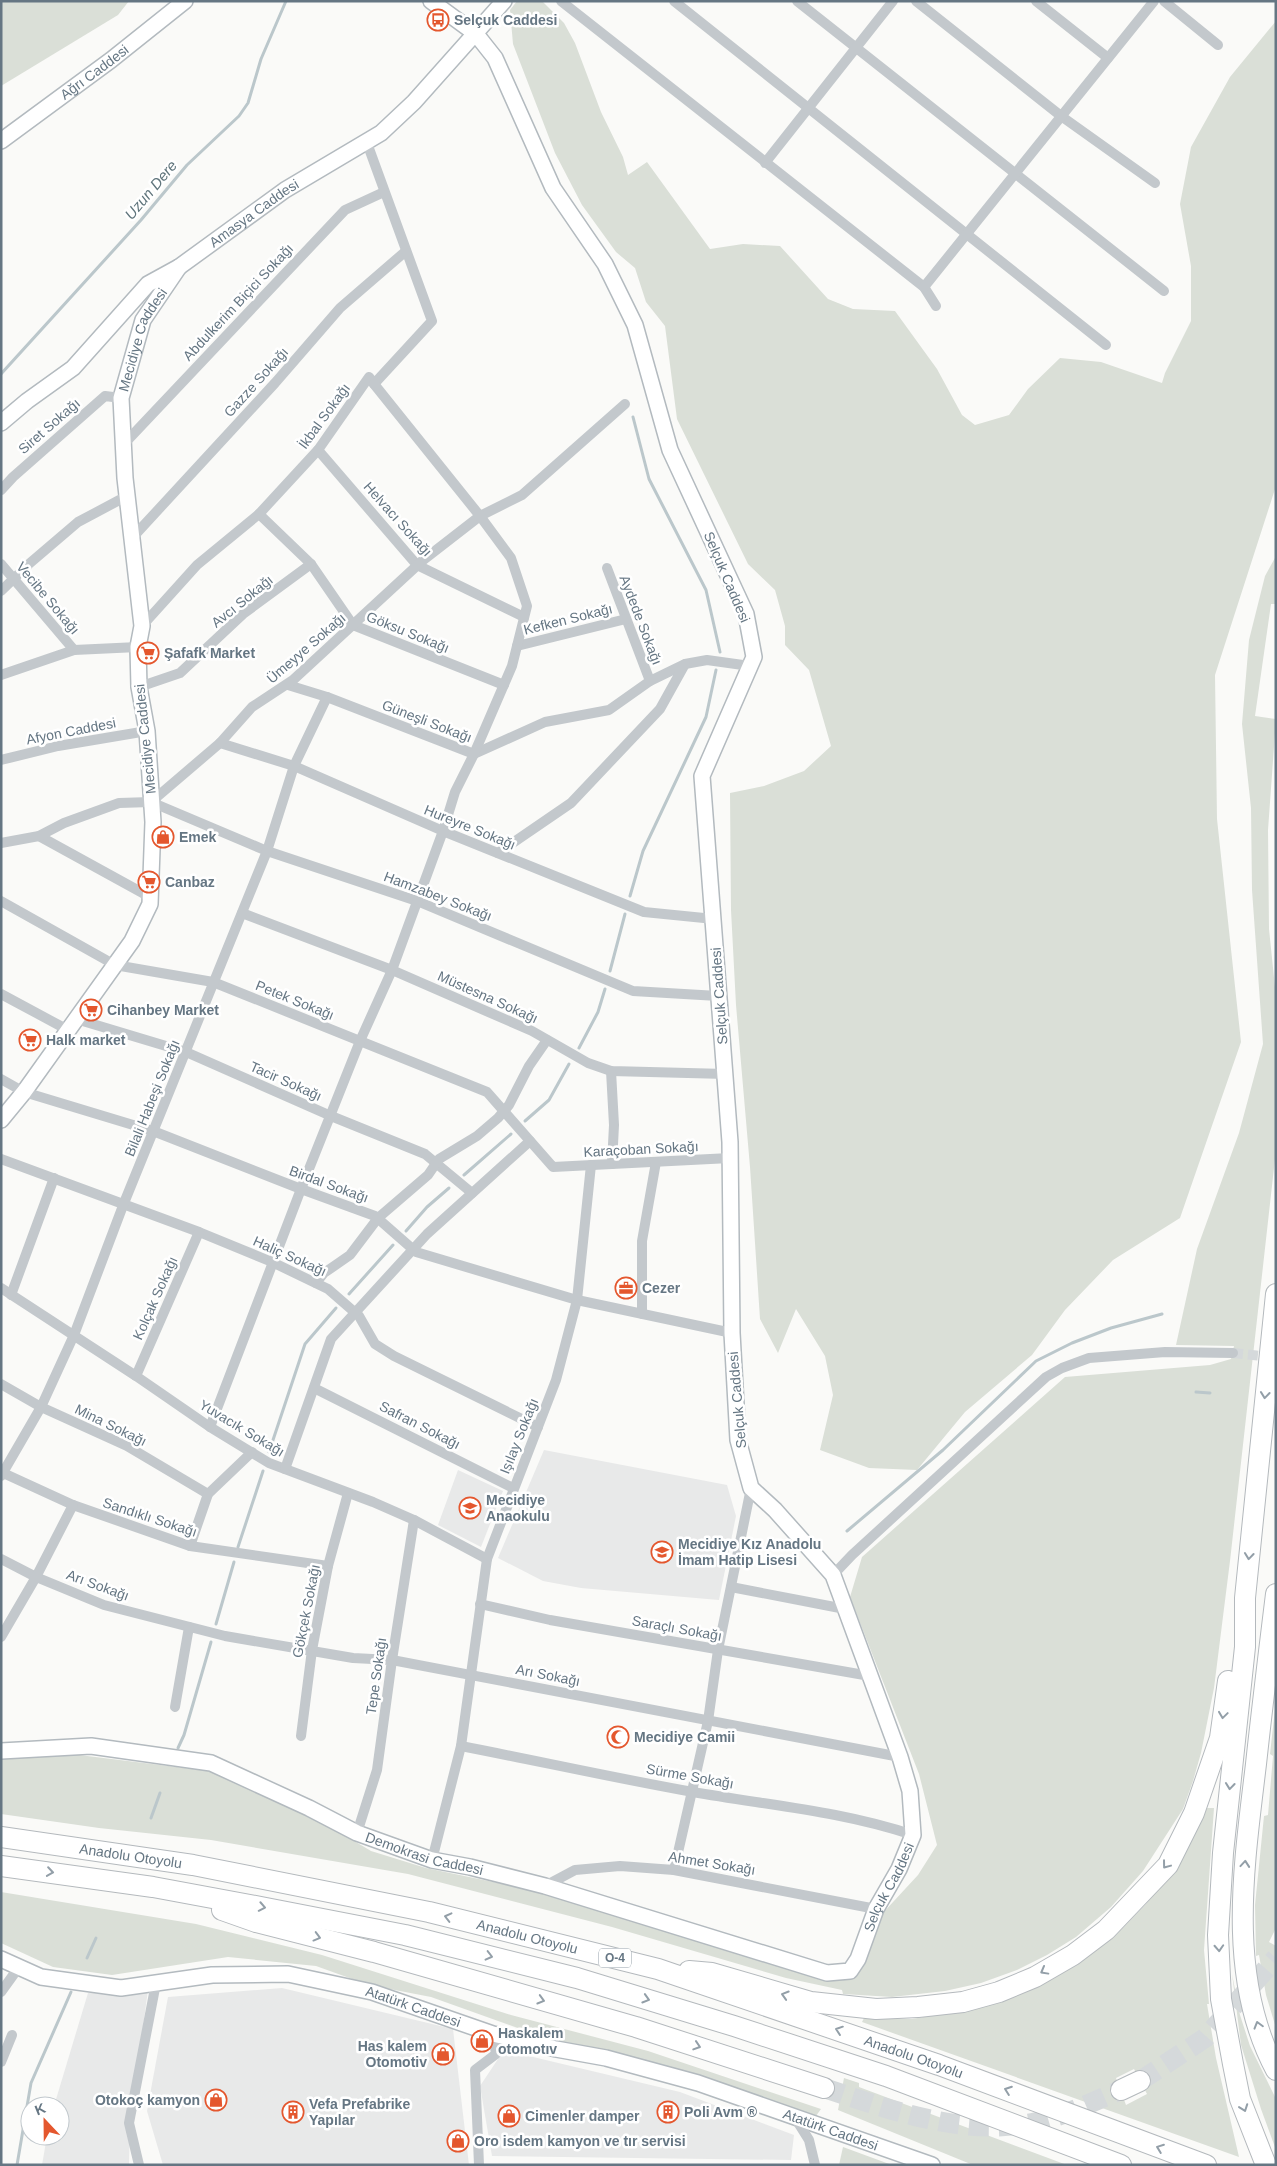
<svg xmlns="http://www.w3.org/2000/svg" width="1277" height="2166" viewBox="0 0 1277 2166" font-family="Helvetica,sans-serif">
<style>
.built{fill:#e8e9e9}
.green{fill:#dadfd7;fill-rule:evenodd}
.lines{fill:none;stroke-linecap:round;stroke-linejoin:round}
.stream{stroke:#bbc7cb;stroke-width:3}
.street-tunnel{stroke:#d5d9db;stroke-width:10;stroke-dasharray:10 5;stroke-linecap:butt}
.highway-tunnel{stroke:#d5d9db;stroke-width:20;stroke-dasharray:20 10;stroke-linecap:butt}
.secondary-casing{stroke:#b3babf;stroke-width:18}
.highway-casing{stroke:#b4b9bd;stroke-width:22}
.street{stroke:#c3c8cc;stroke-width:10}
.secondary{stroke:#fff;stroke-width:15}
.highway{stroke:#fff;stroke-width:20}
.oneway{stroke:#939fa8}
.labels{text-anchor:middle;stroke-width:5;stroke-linejoin:round;paint-order:stroke}
.shield{fill:#fff;stroke:#939fa8;stroke-width:1}
.shield-label{font-size:12px;font-weight:bold;fill:#657683}
.poi-label{font-size:14px;font-weight:bold;fill:#657683;stroke:#fff;text-anchor:start}
.street-label{font-size:14px;fill:#657683;stroke:#fff}
.water-label{font-size:15px;font-style:italic;fill:#60757c;stroke:#fff}
</style>
<rect width="100%" height="100%" fill="#fafaf8"/>
<!-- built -->
<g class="built">
<polygon points="544,1450 727,1485 736,1516 719,1600 581,1588 543,1581 498,1558"/>
<polygon points="458,1470 503,1491 481,1547 438,1525"/>
<polygon points="282,1988 453,2029 469,2165 163,2165 147,2111 168,1997"/>
<polygon points="148,1990 130,2122 129,2165 42,2165 47,2136 60,2136 60,2106 54,2106 88,1993"/>
<polygon points="504,2050 680,2092 794,2135 791,2160 492,2156 480,2086"/>
</g>
<!-- green -->
<g class="green">
<polygon points="1,1 129,1 118,15 1,86"/>
<polygon points="517,1 542,1 564,23 575,43 601,112 623,157 628,175 647,162 710,249 743,244 780,246 828,299 853,309 895,311 937,369 962,415 975,425 1009,415 1028,389 1060,358 1101,362 1162,383 1165,373 1191,321 1191,266 1180,204 1191,147 1230,77 1276,21 1276,486 1215,675 1217,819 1241,1042 1180,1218 1113,1260 1065,1310 1032,1355 965,1412 917,1470 869,1468 820,1450 833,1395 825,1356 796,1309 778,1353 760,1319 750,1167 736,1005 731,910 730,793 764,786 804,771 831,746 809,670 785,645 785,626 775,590 748,564 677,419 665,326 646,302 635,268 616,252 582,205 555,153 513,44 510,10"/>
<polygon points="1276,556 1276,604 1271,604 1255,716 1276,719 1268,830 1269,929 1276,997 1276,1150 1230,1561 1214,1688 1201,1753 1193,1781 1183,1809 1143,1871 1111,1907 1076,1937 1047,1955 1017,1970 981,1983 945,1991 892,1997 843,1994 842,1990 786,1978 612,1927 408,1874 211,1840 99,1828 1,1814 1,1758 71,1754 209,1771 319,1820 371,1851 426,1868 565,1897 705,1936 845,1980 860,1971 881,1915 918,1875 937,1845 919,1774 850,1597 862,1557 1065,1377 1210,1365 1231,1359 1234,1346 1176,1345 1197,1249 1239,1133 1263,1044 1252,890 1251,808 1242,724 1249,640 1265,576"/>
<polygon points="1276,1700 1276,1928 1269,1942 1276,1946 1276,2028 1266,1995 1259,1955 1256,1956 1255,1905 1264,1816 1268,1815 1273,1756 1270,1754"/>
<path d="M1207,1808H1214L1204,1950L1209,2004H1207L1216,2058L1239,2157L862,2022L864,2018L912,2019L976,2008L1083,1959L1113,1938L1145,1905L1173,1871ZM1134,2069L1147,2094L1126,2105L1116,2078Z"/>
<polygon points="1,1892 196,1924 322,1955 511,2015 648,2051 821,2109 816,2116 526,2031 431,1997 369,1985 316,1966 228,1957 112,1975 53,1967 1,1943"/>
<polygon points="1232,1974 1240,2015 1250,2046 1276,2099 1276,2150 1261,2109 1241,2045"/>
<polygon points="844,2078 859,2083 859,2087 1067,2165 973,2165 838,2110"/>
<polygon points="843,2147 892,2165 839,2165"/>
</g>
<g class="lines">
<!-- stream -->
<g class="stream">
<polyline points="1,374 141,220 187,165 239,116 248,103 261,59 286,1"/>
<polyline points="633,417 649,479 706,590 720,652"/>
<polyline points="630,896 643,851 706,717 716,670"/>
<polyline points="610,971 625,914"/>
<polyline points="579,1048 598,1012 605,989"/>
<polyline points="525,1121 549,1100 569,1064"/>
<polyline points="464,1175 511,1134"/>
<polyline points="406,1231 427,1207 449,1188"/>
<polyline points="349,1294 393,1245"/>
<polyline points="1196,1392 1210,1393"/>
<polyline points="269,1452 305,1344 336,1308"/>
<polyline points="847,1531 943,1450 1036,1361 1072,1343 1111,1328 1162,1314"/>
<polyline points="238,1547 263,1471"/>
<polyline points="216,1624 234,1562"/>
<polyline points="178,1748 184,1735 211,1642"/>
<polyline points="151,1818 160,1793"/>
<polyline points="87,1958 96,1938"/>
<polyline points="17,2165 31,2083 71,1992"/>
</g>
<!-- street-tunnel -->
<polyline class="street-tunnel" points="1233,1353 1271,1357"/>
<!-- highway-tunnel -->
<g class="highway-tunnel">
<polyline points="1140,2081 1205,2038 1276,1958"/>
<path d="M824,2088C891,2110 960,2136 1032,2123C1060,2118 1094,2101 1121,2090"/>
</g>
<!-- secondary casing -->
<g class="secondary-casing">
<g id="secondary">
<path id="s1" d="M1,141L111,60L185,1"/>
<path id="s2" d="M1,423L27,401L73,368L148,284L179,267L285,190L381,133L414,102L504,1"/>
<path id="s3" d="M1,1120L24,1092L132,941L150,904L153,822L147,731L139,687L138,647L142,626L125,478L121,398L143,320L179,267"/>
<path id="s4" d="M1,1751L91,1746L211,1763L309,1808L357,1833L432,1860L470,1867L545,1886L827,1973L850,1971L858,1959L876,1909L899,1869L913,1835L910,1791L900,1757L833,1575L775,1510L751,1488L738,1440L732,1333L730,1142L702,776L754,657L746,614L670,450L635,325L605,264L553,188L495,58L476,34L431,1"/>
<path id="s5" d="M1,1959L41,1977L121,1988L212,1975L288,1974L372,1992L493,2034L556,2049L606,2058L698,2083L932,2165"/>
</g>
</g>
<!-- highway casing -->
<g class="highway-casing">
<g id="highway">
<path d="M1276,1594C1269,1651 1262,1708 1256,1764C1244,1865 1226,1977 1276,2070"/>
<path id="s6" d="M1,1837L193,1865L429,1912L658,1969L939,2065L1206,2165"/>
<polyline points="1,1866 153,1887 266,1908 405,1935 577,1978 734,2026 886,2076 1121,2165"/>
<polyline points="222,1910 256,1922 374,1952 636,2027 824,2088"/>
<polyline points="689,1971 712,1973 811,2002 876,2009 918,2007 963,2002 999,1992 1035,1977 1073,1955 1106,1930 1168,1865 1194,1813 1220,1738 1228,1681"/>
<polyline points="1121,2090 1140,2081"/>
<polyline points="1266,2165 1240,2099 1233,2064 1221,1999 1218,1935 1223,1853 1245,1647 1245,1598 1276,1294"/>
</g>
</g>
<!-- street -->
<g class="street">
<polyline points="561,1 924,287 936,306"/>
<polyline points="674,1 1106,345"/>
<polyline points="797,1 1164,291"/>
<polyline points="916,1 1061,116 1155,183"/>
<polyline points="1036,1 1108,58"/>
<polyline points="1164,1 1218,45"/>
<polyline points="765,163 893,1"/>
<polyline points="924,287 1154,1"/>
<polyline points="123,445 345,210 384,192"/>
<polyline points="318,450 417,565 524,617"/>
<polyline points="1,490 13,477 105,396 121,398"/>
<polyline points="259,514 311,564 353,625 504,685"/>
<polyline points="133,537 275,383 340,308 406,251"/>
<polyline points="1,564 74,650"/>
<polyline points="607,568 650,681"/>
<polyline points="1,591 30,563 78,522 127,496"/>
<polyline points="142,626 197,565 259,514 318,450 369,377 374,384 432,321 367,143"/>
<polyline points="517,646 626,619"/>
<polyline points="1,675 74,650 138,647"/>
<polyline points="288,685 327,697 474,754 545,722 609,710 650,681 685,664 707,660 750,666"/>
<polyline points="139,687 180,673 243,614 311,564"/>
<polyline points="220,743 294,766 443,831 644,912 714,919"/>
<polyline points="1,760 58,746 147,731"/>
<polyline points="151,802 220,743 252,707 293,680 422,561 480,516 522,495 625,404"/>
<polyline points="39,836 150,897"/>
<polyline points="1,843 39,836 64,823 119,803 151,802 267,851 417,901 633,991 718,996"/>
<polyline points="498,853 571,803 660,709 685,664"/>
<polyline points="1,901 115,965 213,982 487,1092 553,1167 730,1158"/>
<polyline points="242,913 392,970 532,1031 588,1063 611,1071 726,1074"/>
<polyline points="1,994 68,1030"/>
<polyline points="76,1019 186,1052 331,1116 425,1154 472,1193"/>
<polyline points="611,1071 614,1125 612,1164"/>
<polyline points="1,1079 24,1092 153,1131 301,1189 375,1216 416,1252 577,1300 732,1333"/>
<polyline points="1,1159 199,1232 272,1262 328,1289 359,1316 375,1344 394,1356 538,1427"/>
<polyline points="316,1283 324,1273 350,1255 378,1218 428,1175 439,1159 477,1136 498,1118 509,1105 529,1066 547,1040"/>
<polyline points="1,1288 136,1376 210,1427 269,1463 373,1502 414,1520 487,1559"/>
<polyline points="11,1295 54,1178"/>
<polyline points="642,1314 642,1241 656,1162"/>
<polyline points="136,1376 199,1232"/>
<polyline points="1,1384 41,1407 127,1446 208,1494"/>
<polyline points="314,1388 513,1488"/>
<polyline points="210,1427 301,1189 360,1041 392,970 443,831 455,792 474,754 512,666 527,606 511,558 480,516 374,384"/>
<polyline points="285,1469 331,1339 427,1234 530,1141"/>
<polyline points="1,1472 73,1505 190,1546 328,1566"/>
<polyline points="1,1476 41,1407 74,1335 124,1203 267,851 294,766 327,697"/>
<polyline points="190,1546 208,1494 252,1452"/>
<polyline points="1,1559 36,1577 104,1605 225,1636 353,1658 392,1660 900,1757"/>
<polyline points="833,1575 852,1555 1046,1377 1062,1368 1089,1358 1165,1352 1233,1353"/>
<polyline points="731,1587 845,1609"/>
<polyline points="480,1604 550,1620 870,1676"/>
<polyline points="1,1637 36,1577 73,1505"/>
<polyline points="175,1707 189,1627"/>
<polyline points="301,1736 312,1650 328,1566 348,1493"/>
<path d="M461,1746C538,1761 615,1778 693,1792C766,1805 842,1811 913,1835"/>
<polyline points="357,1833 377,1770 392,1660 414,1520"/>
<polyline points="432,1860 461,1746 487,1559 556,1380 577,1300 591,1165"/>
<polyline points="674,1870 708,1721 718,1650 751,1488"/>
<polyline points="545,1886 575,1870 620,1866 674,1870 876,1909"/>
<polyline points="1,1992 19,1967"/>
<polyline points="1,2062 12,2035"/>
<polyline points="794,2116 809,2140 815,2165"/>
<polyline points="139,2165 129,2123 156,1983"/>
<polyline points="479,2165 475,2070 496,2054 493,2034"/>
</g>
<!-- secondary -->
<use href="#secondary" class="secondary"/>
<!-- highway -->
<use href="#highway" class="highway"/>
</g>
<!-- one-way arrows -->
<defs><path id="oneway-chevron" d="M-2-3.5L2.5 0L-2 3.5" fill="none" stroke-width="1.6" stroke-linecap="round" stroke-linejoin="round" transform="scale(1.25)"/></defs>
<g class="oneway">
<use href="#oneway-chevron" transform="translate(1265 1395) rotate(96)"/>
<use href="#oneway-chevron" transform="translate(1249 1556) rotate(96)"/>
<use href="#oneway-chevron" transform="translate(1223 1715) rotate(98)"/>
<use href="#oneway-chevron" transform="translate(1230 1786) rotate(96)"/>
<use href="#oneway-chevron" transform="translate(1245 1864) rotate(-85)"/>
<use href="#oneway-chevron" transform="translate(1166 1865) rotate(127)"/>
<use href="#oneway-chevron" transform="translate(50 1872) rotate(8)"/>
<use href="#oneway-chevron" transform="translate(262 1907) rotate(11)"/>
<use href="#oneway-chevron" transform="translate(448 1917) rotate(-166)"/>
<use href="#oneway-chevron" transform="translate(317 1937) rotate(15)"/>
<use href="#oneway-chevron" transform="translate(1219 1948) rotate(87)"/>
<use href="#oneway-chevron" transform="translate(489 1956) rotate(14)"/>
<use href="#oneway-chevron" transform="translate(1044 1971) rotate(151)"/>
<use href="#oneway-chevron" transform="translate(785 1995) rotate(-163)"/>
<use href="#oneway-chevron" transform="translate(646 1999) rotate(17)"/>
<use href="#oneway-chevron" transform="translate(541 2000) rotate(16)"/>
<use href="#oneway-chevron" transform="translate(1258 2025) rotate(-106)"/>
<use href="#oneway-chevron" transform="translate(839 2030) rotate(-161)"/>
<use href="#oneway-chevron" transform="translate(697 2046) rotate(18)"/>
<use href="#oneway-chevron" transform="translate(1008 2090) rotate(-160)"/>
<use href="#oneway-chevron" transform="translate(1244 2108) rotate(70)"/>
<use href="#oneway-chevron" transform="translate(1160 2148) rotate(-159)"/>
</g>
<!-- icons -->
<defs>
<g id="bus-ring" transform="scale(1.125)"><circle r="9.5" fill="#fff" stroke="#e4572e" stroke-width="1.5"/><path d="M-5-6H5V4H4V6H2V4H-2V6H-4V4H-5ZM-3.5-4V0h7V-4ZM-3.5 1.2v1.5H-2V1.2ZM2 1.2v1.5H3.5V1.2Z" fill="#e4572e"/></g>
<g id="supermarket-ring" transform="scale(1.125)"><circle r="9.5" fill="#fff" stroke="#e4572e" stroke-width="1.5"/><path d="M-6-5.5h2.5l.6 2H6L4.5 2H-2.5L-4.4-4H-6ZM-1.5 3.2a1.3 1.3 0 1 0 .1 0ZM3 3.2a1.3 1.3 0 1 0 .1 0Z" fill="#e4572e"/></g>
<g id="shop-ring" transform="scale(1.125)"><circle r="9.5" fill="#fff" stroke="#e4572e" stroke-width="1.5"/><path d="M-5-2.5h2.3a2.7 3.5 0 0 1 5.4 0H5L5.5 6h-11ZM-1.5-2.5h3a1.5 2.3 0 0 0-3 0Z" fill="#e4572e"/></g>
<g id="office-ring" transform="scale(1.125)"><circle r="9.5" fill="#fff" stroke="#e4572e" stroke-width="1.5"/><path d="M-6-3h4V-5.5h4V-3h4V5H-6ZM-1-4.5V-3h2v-1.5ZM-6 0V1H6V0Z" fill="#e4572e"/></g>
<g id="school-ring" transform="scale(1.125)"><circle r="9.5" fill="#fff" stroke="#e4572e" stroke-width="1.5"/><path d="M0-5L7-2L0 1L-7-2ZM-4 1L0 2.5L4 1V4Q0 6-4 4Z" fill="#e4572e"/></g>
<g id="mosque-ring" transform="scale(1.125)"><circle r="9.5" fill="#fff" stroke="#e4572e" stroke-width="1.5"/><path d="M3.5-4.9A6 6 0 1 0 3.5 4.9A5 5 0 1 1 3.5-4.9Z" fill="#e4572e"/></g>
<g id="building-ring" transform="scale(1.125)"><circle r="9.5" fill="#fff" stroke="#e4572e" stroke-width="1.5"/><path d="M-4-6H4V6H1V3H-1V6H-4ZM-2.5-4.3h1.7v1.8h-1.7ZM.8-4.3h1.7v1.8H.8ZM-2.5-1h1.7V.8h-1.7ZM.8-1h1.7V.8H.8Z" fill="#e4572e"/></g>
</defs>
<g fill-rule="evenodd">
<use href="#bus-ring" x="438" y="20"/>
<use href="#supermarket-ring" x="148" y="653"/>
<use href="#shop-ring" x="163" y="837"/>
<use href="#supermarket-ring" x="149" y="882"/>
<use href="#supermarket-ring" x="91" y="1010"/>
<use href="#supermarket-ring" x="30" y="1040"/>
<use href="#office-ring" x="626" y="1288"/>
<use href="#school-ring" x="470" y="1508"/>
<use href="#school-ring" x="662" y="1552"/>
<use href="#mosque-ring" x="618" y="1737"/>
<use href="#shop-ring" x="482" y="2041"/>
<use href="#shop-ring" x="443" y="2054"/>
<use href="#shop-ring" x="216" y="2100"/>
<use href="#building-ring" x="293" y="2112"/>
<use href="#building-ring" x="668" y="2112"/>
<use href="#shop-ring" x="509" y="2116"/>
<use href="#shop-ring" x="458" y="2141"/>
</g>
<g class="labels">
<!-- shield labels -->
<rect class="shield" x="599" y="1948.5" width="32" height="19" rx="4"/>
<g class="shield-label">
<text x="615" y="1962">O-4</text>
</g>
<!-- poi labels -->
<g class="poi-label">
<text x="454" y="25">Selçuk Caddesi</text>
<text x="164" y="658">Şafafk Market</text>
<text x="179" y="842">Emek</text>
<text x="165" y="887">Canbaz</text>
<text x="107" y="1015">Cihanbey Market</text>
<text x="46" y="1045">Halk market</text>
<text x="642" y="1293">Cezer</text>
<text x="486" y="1505">Mecidiye<tspan x="486" dy="16">Anaokulu</tspan></text>
<text x="678" y="1549">Mecidiye Kız Anadolu<tspan x="678" dy="16">İmam Hatip Lisesi</tspan></text>
<text x="634" y="1742">Mecidiye Camii</text>
<text x="498" y="2038">Haskalem<tspan x="498" dy="16">otomotıv</tspan></text>
<text x="427" y="2051" text-anchor="end">Has kalem<tspan x="427" dy="16">Otomotiv</tspan></text>
<text x="200" y="2105" text-anchor="end">Otokoç kamyon</text>
<text x="309" y="2109">Vefa Prefabrike<tspan x="309" dy="16">Yapılar</tspan></text>
<text x="684" y="2117">Poli Avm ®</text>
<text x="525" y="2121">Cimenler damper</text>
<text x="474" y="2146">Oro isdem kamyon ve tır servisi</text>
</g>
<!-- street labels -->
<g class="street-label">
<text dy="5" stroke="none"><textPath href="#s1" startOffset="116">Ağrı Caddesi</textPath></text>
<text dy="5" stroke="none"><textPath href="#s2" startOffset="331">Amasya Caddesi</textPath></text>
<text transform="translate(238 302) rotate(-47)" y="5">Abdulkerim Biçici Sokağı</text>
<text dy="5" stroke="none"><textPath href="#s3" startOffset="834">Mecidiye Caddesi</textPath></text>
<text transform="translate(256 382) rotate(-48)" y="5">Gazze Sokağı</text>
<text transform="translate(324 416) rotate(-54)" y="5">İkbal Sokağı</text>
<text transform="translate(49 426) rotate(-41)" y="5">Siret Sokağı</text>
<text transform="translate(398 519) rotate(48)" y="5">Helvacı Sokağı</text>
<text transform="translate(727 577) rotate(67)" y="5">Selçuk Caddesi</text>
<text transform="translate(48 598) rotate(50)" y="5">Vecibe Sokağı</text>
<text transform="translate(242 601) rotate(-39)" y="5">Avcı Sokağı</text>
<text transform="translate(568 619) rotate(-14)" y="5">Kefken Sokağı</text>
<text transform="translate(641 620) rotate(69)" y="5">Aydede Sokağı</text>
<text transform="translate(408 632) rotate(22)" y="5">Göksu Sokağı</text>
<text transform="translate(306 648) rotate(-41)" y="5">Ümeyye Sokağı</text>
<text transform="translate(427 721) rotate(21)" y="5">Güneşli Sokağı</text>
<text transform="translate(71 731) rotate(-11)" y="5">Afyon Caddesi</text>
<text transform="translate(145 739) rotate(-96)" y="5">Mecidiye Caddesi</text>
<text transform="translate(470 827) rotate(22)" y="5">Hureyre Sokağı</text>
<text transform="translate(438 896) rotate(21)" y="5">Hamzabey Sokağı</text>
<text transform="translate(719 996) rotate(-94)" y="5">Selçuk Caddesi</text>
<text transform="translate(488 997) rotate(24)" y="5">Müstesna Sokağı</text>
<text transform="translate(295 1000) rotate(22)" y="5">Petek Sokağı</text>
<text transform="translate(286 1081) rotate(24)" y="5">Tacir Sokağı</text>
<text transform="translate(152 1098) rotate(-68)" y="5">Bilali Habeşi Sokağı</text>
<text transform="translate(641 1149) rotate(-3)" y="5">Karaçoban Sokağı</text>
<text transform="translate(329 1184) rotate(20)" y="5">Birdal Sokağı</text>
<text transform="translate(290 1256) rotate(24)" y="5">Haliç Sokağı</text>
<text transform="translate(155 1298) rotate(-66)" y="5">Kolçak Sokağı</text>
<text transform="translate(737 1400) rotate(-95)" y="5">Selçuk Caddesi</text>
<text transform="translate(111 1425) rotate(26)" y="5">Mina Sokağı</text>
<text transform="translate(420 1425) rotate(27)" y="5">Safran Sokağı</text>
<text transform="translate(242 1428) rotate(31)" y="5">Yuvacık Sokağı</text>
<text transform="translate(519 1436) rotate(-68)" y="5">Işılay Sokağı</text>
<text transform="translate(150 1517) rotate(18)" y="5">Sandıklı Sokağı</text>
<text transform="translate(98 1585) rotate(20)" y="5">Arı Sokağı</text>
<text transform="translate(306 1611) rotate(-79)" y="5">Gökçek Sokağı</text>
<text transform="translate(677 1628) rotate(10)" y="5">Saraçlı Sokağı</text>
<text transform="translate(548 1675) rotate(11)" y="5">Arı Sokağı</text>
<text transform="translate(376 1676) rotate(-82)" y="5">Tepe Sokağı</text>
<text transform="translate(690 1776) rotate(10)" y="5">Sürme Sokağı</text>
<text dy="5" stroke="none"><textPath href="#s4" startOffset="444">Demokrasi Caddesi</textPath></text>
<text dy="5" stroke="none"><textPath href="#s6" startOffset="131">Anadolu Otoyolu</textPath></text>
<text transform="translate(712 1863) rotate(9)" y="5">Ahmet Sokağı</text>
<text dy="5" stroke="none"><textPath href="#s4" startOffset="980">Selçuk Caddesi</textPath></text>
<text dy="5" stroke="none"><textPath href="#s6" startOffset="536">Anadolu Otoyolu</textPath></text>
<text dy="5" stroke="none"><textPath href="#s5" startOffset="422">Atatürk Caddesi</textPath></text>
<text dy="5" stroke="none"><textPath href="#s6" startOffset="941">Anadolu Otoyolu</textPath></text>
<text dy="5" stroke="none"><textPath href="#s5" startOffset="858">Atatürk Caddesi</textPath></text>
</g>
<!-- water labels -->
<g class="water-label">
<text transform="translate(151 190) rotate(-50)" y="5">Uzun Dere</text>
</g>
</g>
<!-- border -->
<rect width="1277" height="2166" fill="none" stroke="#657683" stroke-width="5"/>
<!-- north arrow -->
<g transform="translate(45 2121) rotate(338)"><circle r="24" fill="#ffffff" stroke="#c1c8cd"/>
<path d="M0-4L9 19L0 12L-9 19Z" fill="#e4572e"/>
<text y="-8" font-size="14" font-weight="bold" text-anchor="middle" fill="#657683">K</text>
</g>
</svg>
